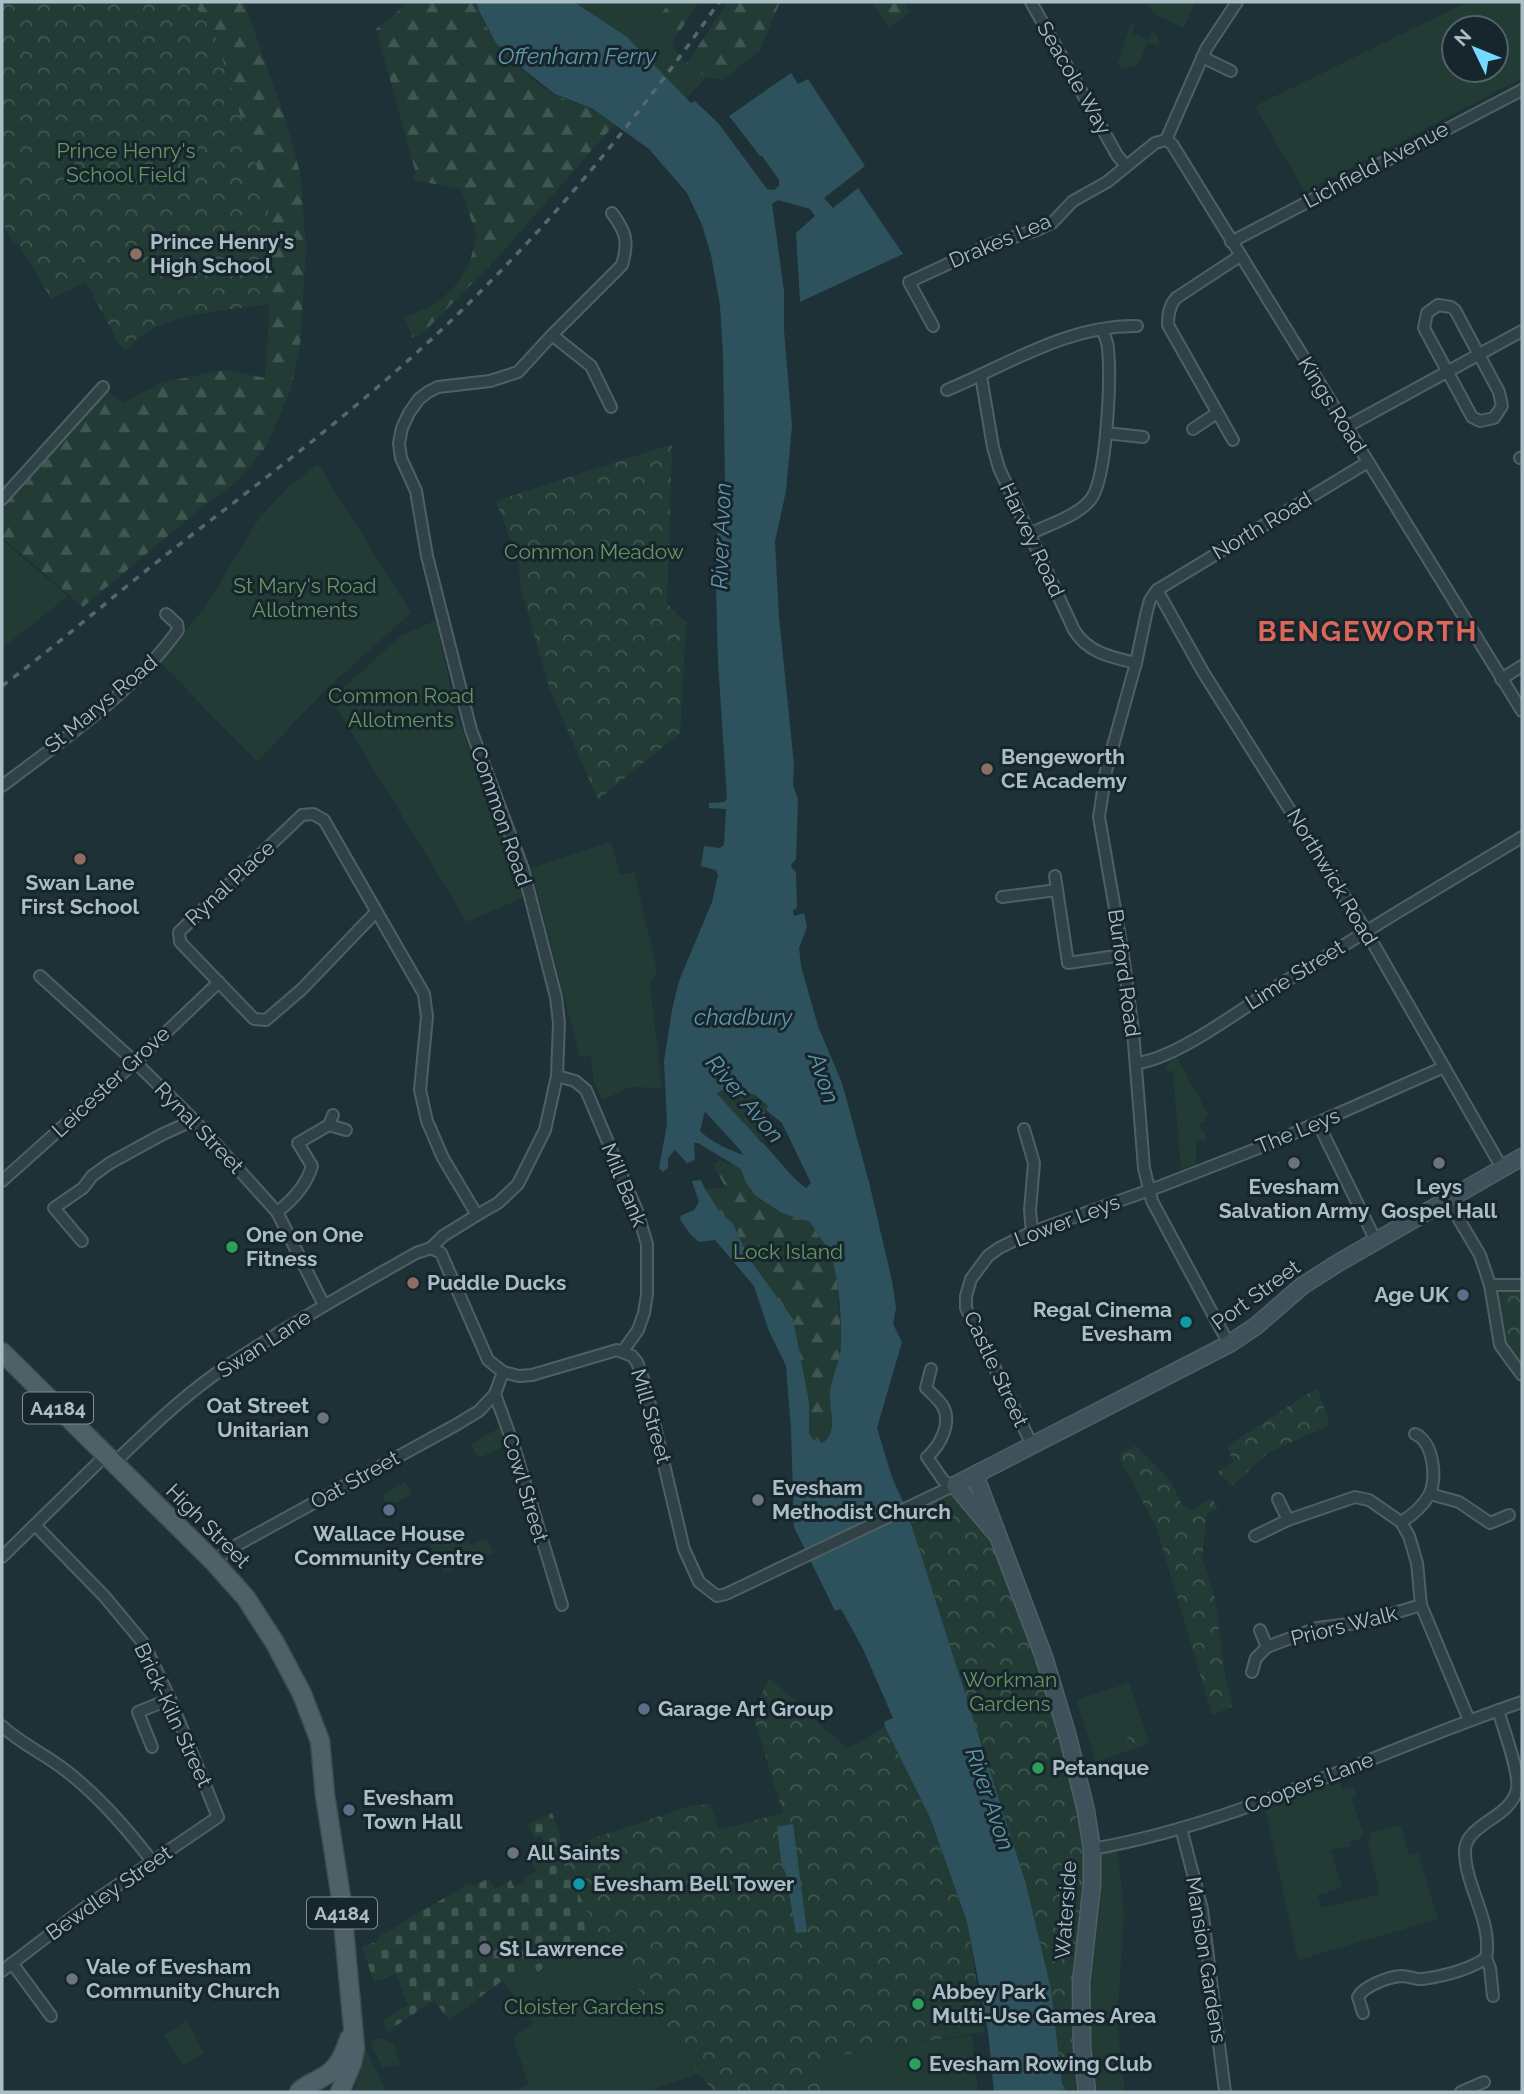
<svg xmlns="http://www.w3.org/2000/svg" width="1524" height="2094" viewBox="0 0 1524 2094" font-family="Raleway,sans-serif">
<style>
.green{fill:#223c35;fill-rule:evenodd}
.forest{fill:url(#forest-firs)}
.cemetery{fill:url(#cemetery-stones)}
.park{fill:url(#park-crowns)}
.water{fill:#2d525d;fill-rule:evenodd}
.lines{fill:none;stroke-linecap:round;stroke-linejoin:round}
.canal{stroke:#2d525d;stroke-width:12}
.river{stroke:#2d525d;stroke-width:21}
.minor-casing{stroke:#4f5f66;stroke-width:14}
.secondary-casing{stroke:#4f5f66;stroke-width:19}
.primary-casing{stroke:#3e4d54;stroke-width:21}
.minor{stroke:#314247;stroke-width:10}
.secondary{stroke:#3f525b;stroke-width:16}
.primary{stroke:#4f6168;stroke-width:18}
.rail{stroke:#52686f;stroke-width:3.5;stroke-dasharray:7 7;stroke-linecap:butt}
.education-dot{fill:#8d6e63;stroke:#17262c;stroke-width:2.5}
.worship-dot{fill:#6b7280;stroke:#17262c;stroke-width:2.5}
.leisure-dot{fill:#2e9e5b;stroke:#17262c;stroke-width:2.5}
.service-dot{fill:#5c6f8a;stroke:#17262c;stroke-width:2.5}
.culture-dot{fill:#0f9aa8;stroke:#17262c;stroke-width:2.5}
.labels{text-anchor:middle;stroke-width:6;stroke-linejoin:round;paint-order:stroke}
.shield{fill:#17262c;stroke:#7f9097;stroke-width:2}
.shield-label{font-size:19px;font-weight:bold;fill:#abbdc5}
.street-label{font-size:21px;fill:#abbdc5;stroke:#17262c}
.park-label{font-size:21px;fill:#669661;stroke:#17262c}
.poi-label{font-size:21px;font-weight:bold;fill:#abbdc5;stroke:#17262c;text-anchor:start}
.water-label{font-size:23px;font-style:italic;fill:#6096a7;stroke:#17262c}
.district-label{font-size:28px;font-weight:bold;letter-spacing:2px;fill:#dc6759;stroke:#17262c}
</style>
<defs>
<pattern id="forest-firs" width="22" height="20" patternUnits="userSpaceOnUse" patternTransform="scale(1.75)"><rect width="22" height="20" fill="#223c35"/><path d="M5 1l3.5 6h-7zM16 11l3.5 6h-7z" fill="#3f5651"/></pattern>
<pattern id="cemetery-stones" width="16" height="16" patternUnits="userSpaceOnUse" patternTransform="scale(1.75)"><rect width="16" height="16" fill="#223c35"/><path d="M2 7V4a2 2 0 0 1 4 0v3zM10 15v-3a2 2 0 0 1 4 0v3z" fill="#3f5651"/></pattern>
<pattern id="park-crowns" width="20" height="18" patternUnits="userSpaceOnUse" patternTransform="scale(1.75)"><rect width="20" height="18" fill="#223c35"/><path d="M2 6a3 3 0 1 1 6 0M12 15a3 3 0 1 1 6 0" fill="none" stroke="#3f5651"/></pattern>
</defs>
<rect width="100%" height="100%" fill="#1e3137"/>
<!-- green -->
<g class="green">
<polygon points="574,2 670,2 655,23 686,64 706,77 686,98 627,37"/>
<polygon points="1145,2 1195,2 1184,28 1154,14"/>
<path d="M1467,2H1522V78L1305,192L1255,106ZM1454,28H1496V70H1454Z"/>
<polygon points="1131,23 1135,25 1132,33 1148,40 1152,32 1157,35 1159,42 1158,46 1148,42 1138,65 1125,68 1119,66 1118,63"/>
<polygon points="318,464 411,613 327,688 257,762 160,662 205,607 260,517 293,483"/>
<polygon points="2,540 68,596 2,648"/>
<polygon points="436,620 455,710 524,897 467,922 331,699 401,636"/>
<polygon points="611,842 620,874 634,872 657,970 650,986 662,1088 630,1087 602,1100 594,1082 591,1056 580,1057 531,868"/>
<polygon points="1176,1056 1209,1116 1205,1118 1206,1123 1200,1123 1201,1131 1205,1131 1206,1140 1196,1142 1196,1164 1181,1169 1173,1071 1165,1071 1165,1068"/>
<polygon points="499,1428 506,1446 478,1458 471,1444"/>
<polygon points="405,1482 412,1494 388,1507 382,1495"/>
<polygon points="463,1527 470,1545 487,1538 493,1553 444,1572 429,1544"/>
<polygon points="1129,1683 1149,1744 1096,1762 1076,1700"/>
<polygon points="1339,1778 1342,1790 1354,1787 1356,1796 1351,1798 1363,1833 1360,1839 1350,1842 1351,1846 1331,1850 1342,1888 1317,1895 1321,1908 1380,1894 1368,1841 1370,1840 1369,1833 1401,1825 1409,1856 1418,1853 1438,1919 1298,1960 1265,1807"/>
<polygon points="1117,1844 1124,1912 1117,2023 1125,2092 1087,2092 1092,1849"/>
<polygon points="597,1930 698,2074 646,2092 509,2092 529,2085 513,2037 533,2023 502,1980 529,1961 539,1972"/>
<polygon points="187,2021 204,2053 183,2065 164,2035"/>
<polygon points="972,2035 978,2092 826,2092 823,2058"/>
<polygon points="379,2038 394,2043 400,2064 383,2068 370,2042"/>
<polygon points="365,2048 387,2092 355,2092 362,2049"/>
</g>
<!-- forest -->
<g class="forest">
<polygon points="193,2 244,2 283,112 300,172 306,248 300,345 291,389 266,447 236,482 200,509 83,607 2,537 2,504 107,390 123,403 160,383 224,370 265,378 270,304 268,203 216,39"/>
<path d="M409,2H476C484,36 525,79 556,95C567,101 580,104 591,109C599,113 607,120 614,125L499,256L421,335L412,337L405,318L439,302L455,286L468,267L477,237L461,189L414,180L415,170L376,29Z"/>
<polygon points="670,2 699,2 670,46 654,23"/>
<polygon points="728,2 780,2 760,50 723,80 706,77 686,64"/>
<polygon points="872,2 904,2 910,12 889,27"/>
<polygon points="728,1087 754,1095 769,1106 766,1110 769,1138 748,1143 714,1095"/>
<polygon points="720,1160 741,1169 782,1213 810,1222 830,1254 837,1280 842,1348 830,1394 832,1420 830,1435 822,1443 807,1436 803,1368 732,1222 722,1215 705,1189 726,1188 713,1165"/>
</g>
<!-- cemetery -->
<polygon class="cemetery" points="552,1813 562,1841 556,1849 597,1930 538,1972 529,1961 449,2020 434,2000 387,2032 384,2020 408,2005 396,1974 374,1982 362,1947 376,1942 378,1937 468,1884 476,1885 489,1878 495,1889 511,1880 514,1887 524,1881 523,1879 537,1871 530,1859 548,1849 541,1835 535,1838 528,1824"/>
<!-- park -->
<g class="park">
<path d="M2,2H193L216,39L268,203L270,304C222,312 158,311 125,351L119,344L86,282L51,299L19,244L14,245L2,221Z"/>
<polygon points="672,444 667,604 686,623 680,733 598,800 549,687 520,585 519,562 496,501"/>
<polygon points="1522,1289 1522,1367 1505,1345 1505,1330 1498,1299 1500,1294 1508,1290"/>
<polygon points="1317,1388 1330,1425 1269,1452 1232,1486 1218,1472 1233,1461 1227,1446"/>
<polygon points="1135,1446 1172,1483 1182,1505 1191,1510 1212,1498 1218,1508 1207,1514 1202,1558 1215,1598 1226,1681 1233,1706 1212,1715 1157,1529 1118,1455"/>
<polygon points="955,1485 1013,1572 1092,1849 1081,1983 1087,2092 1063,2092 1051,1989 1026,1884 907,1511"/>
<polygon points="770,1678 847,1749 885,1727 929,1818 968,1926 984,2032 823,2058 826,2092 715,2092 698,2074 597,1930 556,1849 562,1841 570,1846 690,1806 710,1804 719,1830 783,1813 752,1711"/>
<polygon points="1134,1715 1141,1741 1129,1744 1122,1718"/>
</g>
<!-- water -->
<g class="water">
<path d="M476,2H574L627,37L691,103L695,101L719,124L767,189L774,190L779,186V180L762,156H760L729,116L791,73L798,84L808,79L865,166L824,198L833,208L858,188L903,254L800,302L796,233L815,216L810,209L778,200L772,204L784,291V330L792,426L786,491L775,541L779,617L794,765L793,785L798,799L796,859L791,865L793,870L786,879L794,916L804,913L807,927L799,948L801,966L818,1026L842,1083L869,1182L892,1281L896,1308L893,1324L902,1342L877,1428L892,1477L907,1511L1026,1884L1051,1989L1063,2092H994L988,2031L967,1922L930,1818L885,1727L884,1722L893,1718L863,1649L841,1609L835,1611L794,1527L791,1430L786,1366L769,1331L754,1286L715,1240L699,1242L691,1235L681,1221L680,1216L694,1210L699,1202L692,1181L701,1180L705,1189L722,1215L732,1222L750,1260L793,1319L809,1402V1434L814,1440L822,1443C839,1433 829,1409 830,1393C831,1377 841,1361 841,1346C842,1322 839,1275 830,1254C825,1243 816,1232 810,1222L782,1213L756,1196L746,1183L741,1169L698,1143H694L695,1160L687,1163L675,1150L668,1158V1168L663,1172L659,1168L667,1124L664,1061L672,1010L679,981L712,902L718,875L716,870L701,866L704,846L720,848L724,845L726,809L709,808V803L724,802L727,799L718,663L715,550L725,486L723,355L720,305L711,255L702,225L687,193L649,149L593,109L555,94L523,69L496,43L479,11ZM728,1087L755,1095L768,1106L766,1110L782,1123L811,1183L806,1188L794,1178L762,1142L751,1140L745,1145L749,1151L747,1156C731,1151 712,1143 700,1131L706,1107L718,1115L724,1108L714,1095Z"/>
<polygon points="793,1824 807,1932 796,1933 786,1875 781,1860 777,1827"/>
</g>
<g class="lines">
<!-- canal -->
<polyline class="canal" points="790,874 791,905"/>
<!-- river -->
<polyline class="river" points="701,1092 748,1143 764,1166"/>
<!-- minor casing -->
<g class="minor-casing">
<g id="minor">
<polyline points="1031,2 1117,155 1126,166"/>
<polyline points="1202,57 1231,71"/>
<polyline points="1166,140 1206,49 1237,2"/>
<polyline points="1231,242 1522,90"/>
<polygon points="1438,305 1451,307 1455,310 1499,392 1502,406 1494,418 1480,421 1472,417 1424,328 1427,313"/>
<polyline points="933,326 909,282 991,244 1037,230 1052,223 1073,201 1107,182 1155,143 1166,140 1172,144 1522,711"/>
<path d="M552,335L622,265C629,241 626,232 612,213"/>
<path d="M981,376L993,447L999,468L1074,630C1088,653 1111,657 1136,663"/>
<path d="M947,390C1009,364 1068,325 1137,326"/>
<polyline points="1346,427 1522,331"/>
<polyline points="1193,429 1217,413"/>
<polyline points="1106,433 1143,437"/>
<path d="M1233,440L1168,325C1168,315 1169,306 1176,298L1240,256"/>
<polyline points="1520,458 1522,457"/>
<polyline points="2,499 103,387"/>
<path d="M1030,534C1049,524 1078,516 1091,499C1107,478 1111,378 1108,349C1108,342 1104,335 1102,329"/>
<polyline points="1157,590 1203,672 1366,931 1502,1168"/>
<polyline points="1501,679 1522,666"/>
<path d="M2,786C61,741 135,691 178,630L177,624L166,614"/>
<polyline points="1055,876 1068,963 1123,955"/>
<polyline points="1002,897 1057,890"/>
<polyline points="376,912 302,989 266,1020 254,1019 180,942 179,932 302,815 313,814 324,820 424,994 427,1017 420,1090 427,1121 443,1158 477,1215 443,1236 431,1248"/>
<polyline points="40,976 135,1062 194,1120 277,1212 324,1305"/>
<path d="M1137,1063C1175,1059 1242,1009 1276,987C1358,936 1440,886 1522,837"/>
<polyline points="557,1076 575,1081 586,1090 637,1211 647,1244 647,1294 644,1313 638,1330 623,1351"/>
<polyline points="1318,1123 1376,1241"/>
<polyline points="329,1125 346,1130"/>
<polyline points="1024,1129 1034,1163 1030,1210 1032,1232"/>
<polyline points="2,1181 135,1062 219,982"/>
<polyline points="1448,1201 1480,1255 1490,1285"/>
<path d="M277,1212C293,1200 306,1186 312,1166L298,1143L329,1125L333,1115"/>
<polyline points="477,1215 498,1203 518,1184 545,1130 557,1076 559,1023 556,997 523,869 471,730 427,556 416,491 401,458 399,443 402,428 409,413 419,399 428,392 438,387 490,381 518,372 552,335 591,366 611,407"/>
<polyline points="82,1241 54,1208 83,1188 92,1176 110,1163 163,1134 194,1120"/>
<polyline points="431,1248 441,1253 488,1360 503,1372 519,1376 532,1375 617,1350 632,1356 637,1362 645,1384 684,1549 699,1582 717,1596 726,1594 955,1485"/>
<polyline points="1522,1285 1490,1285 1500,1345 1522,1375"/>
<polyline points="1229,1344 1152,1201 1144,1168 1133,1031 1123,955 1099,817 1106,771 1136,663 1146,615 1150,600 1157,590 1368,462"/>
<path d="M931,1369L926,1388C931,1393 938,1399 942,1405C953,1422 940,1446 927,1457L943,1480L952,1487"/>
<polyline points="503,1372 495,1394 514,1447 562,1605"/>
<polyline points="1032,1445 966,1308 966,1296 971,1279 988,1256 999,1248 1032,1232 1161,1186 1274,1142 1444,1067"/>
<path d="M113,1464C145,1433 178,1401 214,1375C279,1330 348,1292 416,1253L431,1248"/>
<polyline points="1430,1494 1459,1502 1490,1523 1509,1515"/>
<polyline points="1278,1499 1288,1520"/>
<path d="M1401,1522C1411,1516 1423,1506 1429,1495C1438,1479 1433,1441 1415,1434"/>
<polyline points="1255,1536 1288,1520 1355,1497 1369,1500 1401,1522 1409,1536 1417,1563 1421,1605 1469,1720"/>
<polyline points="2,1557 105,1456"/>
<polyline points="213,1561 237,1545 454,1426 479,1411 495,1394"/>
<polyline points="1260,1630 1267,1647"/>
<polyline points="1252,1672 1256,1658 1267,1647 1317,1628 1365,1622 1421,1605"/>
<path d="M2,1726C21,1744 45,1754 65,1770C99,1796 126,1828 152,1861"/>
<polyline points="152,1747 138,1712 170,1699"/>
<polyline points="1181,1828 1202,1909 1225,2092"/>
<path d="M1092,1849C1242,1823 1379,1750 1522,1702"/>
<polyline points="1486,1958 1490,1968 1493,1996"/>
<polyline points="12,1963 51,2016"/>
<polyline points="2,1971 87,1906 218,1817 170,1699 144,1644 105,1597 35,1525"/>
<path d="M1363,2013L1358,1997C1364,1986 1388,1977 1401,1976C1409,1976 1416,1980 1423,1979C1443,1976 1469,1970 1486,1958C1493,1922 1466,1888 1465,1853C1463,1824 1511,1819 1517,1789C1520,1772 1503,1728 1498,1710"/>
<polyline points="1461,2092 1484,2082"/>
</g>
</g>
<!-- secondary casing -->
<g class="secondary-casing">
<g id="secondary">
<polyline points="975,1475 1044,1657 1068,1737 1086,1811 1092,1849 1092,1884 1081,1983 1082,2047 1087,2092"/>
<polyline points="997,1535 955,1485 1229,1344 1256,1326 1302,1286 1338,1263 1522,1157"/>
</g>
</g>
<!-- primary casing -->
<g class="primary-casing">
<g id="primary">
<polyline points="2,1352 213,1561 246,1598 275,1643 302,1694 320,1741 325,1795 341,1898 355,2048 352,2063 340,2092"/>
<path d="M299,2092C306,2084 314,2083 323,2077C338,2069 344,2054 349,2039"/>
</g>
</g>
<!-- minor -->
<use href="#minor" class="minor"/>
<!-- secondary -->
<use href="#secondary" class="secondary"/>
<!-- primary -->
<use href="#primary" class="primary"/>
<!-- rail -->
<path class="rail" d="M2,686C60,643 114,595 171,551C277,469 386,388 480,292C569,203 647,105 719,2"/>
</g>
<!-- markers -->
<g class="education-dot">
<circle cx="136" cy="254" r="7"/>
<circle cx="987" cy="769" r="7"/>
<circle cx="80" cy="859" r="7"/>
<circle cx="413" cy="1283" r="7"/>
</g>
<g class="worship-dot">
<circle cx="1294" cy="1163" r="7"/>
<circle cx="1439" cy="1163" r="7"/>
<circle cx="323" cy="1418" r="7"/>
<circle cx="758" cy="1500" r="7"/>
<circle cx="513" cy="1853" r="7"/>
<circle cx="485" cy="1949" r="7"/>
<circle cx="72" cy="1979" r="7"/>
</g>
<g class="leisure-dot">
<circle cx="232" cy="1247" r="7"/>
<circle cx="1038" cy="1768" r="7"/>
<circle cx="918" cy="2004" r="7"/>
<circle cx="915" cy="2064" r="7"/>
</g>
<g class="service-dot">
<circle cx="1463" cy="1295" r="7"/>
<circle cx="389" cy="1510" r="7"/>
<circle cx="644" cy="1709" r="7"/>
<circle cx="349" cy="1810" r="7"/>
</g>
<g class="culture-dot">
<circle cx="1186" cy="1322" r="7"/>
<circle cx="579" cy="1884" r="7"/>
</g>
<g class="labels">
<!-- shield labels -->
<g class="shield">
<rect x="23" y="1392.5" width="70" height="31" rx="5"/>
<rect x="307" y="1897.5" width="70" height="31" rx="5"/>
</g>
<g class="shield-label">
<text x="58" y="1415">A4184</text>
<text x="342" y="1920">A4184</text>
</g>
<!-- street labels -->
<g class="street-label">
<text transform="translate(1074 78) rotate(60)" y="7">Seacole Way</text>
<text transform="translate(1376 165) rotate(-28)" y="7">Lichfield Avenue</text>
<text transform="translate(1000 241) rotate(-23)" y="7">Drakes Lea</text>
<text transform="translate(1332 405) rotate(58)" y="7">Kings Road</text>
<text transform="translate(1262 526) rotate(-31)" y="7">North Road</text>
<text transform="translate(1032 540) rotate(65)" y="7">Harvey Road</text>
<text transform="translate(101 704) rotate(-40)" y="7">St Marys Road</text>
<text transform="translate(501 816) rotate(71)" y="7">Common Road</text>
<text transform="translate(1332 877) rotate(59)" y="7">Northwick Road</text>
<text transform="translate(230 883) rotate(-43)" y="7">Rynal Place</text>
<text transform="translate(1124 973) rotate(82)" y="7">Burford Road</text>
<text transform="translate(1295 975) rotate(-32)" y="7">Lime Street</text>
<text transform="translate(111 1082) rotate(-43)" y="7">Leicester Grove</text>
<text transform="translate(199 1128) rotate(46)" y="7">Rynal Street</text>
<text transform="translate(1298 1131) rotate(-22)" y="7">The Leys</text>
<text transform="translate(624 1185) rotate(68)" y="7">Mill Bank</text>
<text transform="translate(1067 1221) rotate(-21)" y="7">Lower Leys</text>
<text transform="translate(1256 1295) rotate(-36)" y="7">Port Street</text>
<text transform="translate(264 1344) rotate(-33)" y="7">Swan Lane</text>
<text transform="translate(996 1369) rotate(65)" y="7">Castle Street</text>
<text transform="translate(651 1416) rotate(74)" y="7">Mill Street</text>
<text transform="translate(355 1480) rotate(-29)" y="7">Oat Street</text>
<text transform="translate(525 1488) rotate(73)" y="7">Cowl Street</text>
<text transform="translate(208 1526) rotate(45)" y="7">High Street</text>
<text transform="translate(1344 1626) rotate(-14)" y="7">Priors Walk</text>
<text transform="translate(173 1715) rotate(65)" y="7">Brick-Kiln Street</text>
<text transform="translate(1309 1783) rotate(-21)" y="7">Coopers Lane</text>
<text transform="translate(109 1893) rotate(-35)" y="7">Bewdley Street</text>
<text transform="translate(1066 1910) rotate(-86)" y="7">Waterside</text>
<text transform="translate(1206 1960) rotate(81)" y="7">Mansion Gardens</text>
</g>
<!-- park labels -->
<g class="park-label">
<text x="126" y="158">Prince Henry's<tspan x="126" dy="24">School Field</tspan></text>
<text x="594" y="559">Common Meadow</text>
<text x="305" y="593">St Mary's Road<tspan x="305" dy="24">Allotments</tspan></text>
<text x="401" y="703">Common Road<tspan x="401" dy="24">Allotments</tspan></text>
<text x="788" y="1259">Lock Island</text>
<text x="1010" y="1687">Workman<tspan x="1010" dy="24">Gardens</tspan></text>
<text x="584" y="2014">Cloister Gardens</text>
</g>
<!-- poi labels -->
<g class="poi-label">
<text x="150" y="249">Prince Henry's<tspan x="150" dy="24">High School</tspan></text>
<text x="1001" y="764">Bengeworth<tspan x="1001" dy="24">CE Academy</tspan></text>
<text x="80" y="890" text-anchor="middle">Swan Lane<tspan x="80" dy="24">First School</tspan></text>
<text x="1294" y="1194" text-anchor="middle">Evesham<tspan x="1294" dy="24">Salvation Army</tspan></text>
<text x="1439" y="1194" text-anchor="middle">Leys<tspan x="1439" dy="24">Gospel Hall</tspan></text>
<text x="246" y="1242">One on One<tspan x="246" dy="24">Fitness</tspan></text>
<text x="427" y="1290">Puddle Ducks</text>
<text x="1449" y="1302" text-anchor="end">Age UK</text>
<text x="1172" y="1317" text-anchor="end">Regal Cinema<tspan x="1172" dy="24">Evesham</tspan></text>
<text x="309" y="1413" text-anchor="end">Oat Street<tspan x="309" dy="24">Unitarian</tspan></text>
<text x="772" y="1495">Evesham<tspan x="772" dy="24">Methodist Church</tspan></text>
<text x="389" y="1541" text-anchor="middle">Wallace House<tspan x="389" dy="24">Community Centre</tspan></text>
<text x="658" y="1716">Garage Art Group</text>
<text x="1052" y="1775">Petanque</text>
<text x="363" y="1805">Evesham<tspan x="363" dy="24">Town Hall</tspan></text>
<text x="527" y="1860">All Saints</text>
<text x="593" y="1891">Evesham Bell Tower</text>
<text x="499" y="1956">St Lawrence</text>
<text x="86" y="1974">Vale of Evesham<tspan x="86" dy="24">Community Church</tspan></text>
<text x="932" y="1999">Abbey Park<tspan x="932" dy="24">Multi-Use Games Area</tspan></text>
<text x="929" y="2071">Evesham Rowing Club</text>
</g>
<!-- water labels -->
<g class="water-label">
<text x="577" y="64">Offenham Ferry</text>
<text transform="translate(721 536) rotate(-88)" y="8">River Avon</text>
<text x="743" y="1025">chadbury</text>
<text transform="translate(824 1078) rotate(71)" y="8">Avon</text>
<text transform="translate(745 1099) rotate(50)" y="8">River Avon</text>
<text transform="translate(990 1799) rotate(71)" y="8">River Avon</text>
</g>
<!-- district labels -->
<g class="district-label">
<text x="1368" y="641">BENGEWORTH</text>
</g>
</g>
<!-- border -->
<rect width="1524" height="2094" fill="none" stroke="#abbdc5" stroke-width="7"/>
<!-- north arrow -->
<g transform="translate(1475 49) rotate(313)"><circle r="33" fill="#17262c" stroke="#526269" stroke-width="2"/>
<path d="M0-5L12 26L0 18L-12 26Z" fill="#75d8ff"/>
<text y="-10" font-size="19" font-weight="bold" text-anchor="middle" fill="#abbdc5">N</text>
</g>
</svg>
